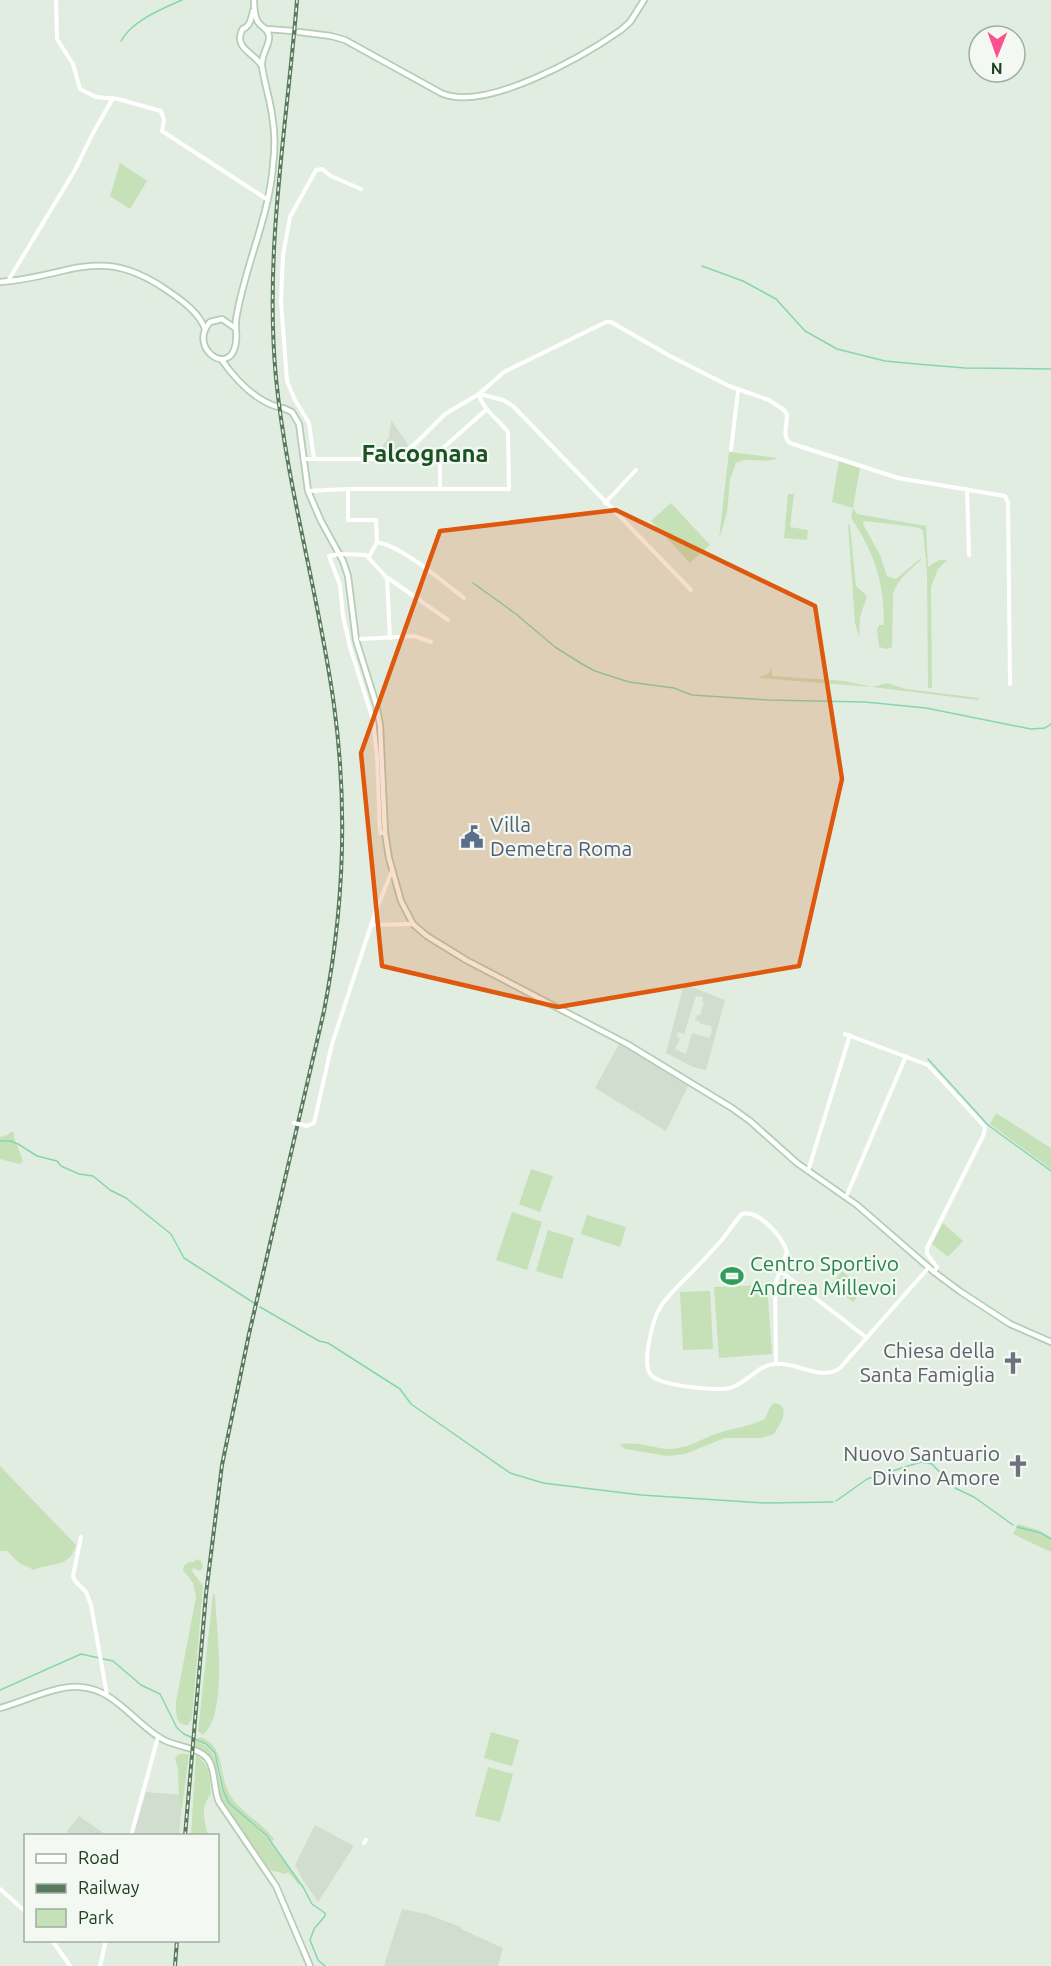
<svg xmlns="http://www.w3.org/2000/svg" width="1051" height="1966" viewBox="0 0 1051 1966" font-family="Ubuntu,sans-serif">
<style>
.built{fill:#d0ddcf;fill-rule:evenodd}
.green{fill:#c6e0b8}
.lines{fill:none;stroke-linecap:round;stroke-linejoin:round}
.stream{stroke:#85d6b0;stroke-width:1.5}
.secondary-casing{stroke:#b4cdb4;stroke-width:8}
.street{stroke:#fff;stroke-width:4}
.secondary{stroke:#fff;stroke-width:4.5}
.rail-casing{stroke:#5a7a5e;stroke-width:4}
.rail{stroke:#f3f9f2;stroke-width:1.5;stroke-dasharray:4.5;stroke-linecap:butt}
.street-bridge{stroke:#fff;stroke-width:4}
.marked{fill:#de580d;fill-opacity:0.2;stroke:#de580d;stroke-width:4.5;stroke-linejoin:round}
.labels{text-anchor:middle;stroke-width:4.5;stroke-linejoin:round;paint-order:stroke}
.service-label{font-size:21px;fill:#4e5e75;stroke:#f3f9f2;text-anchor:start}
.leisure-label{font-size:21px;fill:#27864d;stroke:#f3f9f2;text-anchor:start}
.worship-label{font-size:21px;fill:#5b616d;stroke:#f3f9f2;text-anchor:end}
.quarter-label{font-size:24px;font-weight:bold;fill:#1a5222;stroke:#f3f9f2}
</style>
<rect width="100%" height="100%" fill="#e2ede1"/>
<!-- built -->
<g class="built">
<polygon points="391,420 409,446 396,453 376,456 389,437"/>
<path d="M684,984L725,1000L706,1070L693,1067L666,1053ZM696,996L703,997L702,1001L704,1002L700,1015H697L695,1020L700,1022V1024L711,1026L712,1031L709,1038L692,1033L686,1054L675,1049L680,1039L677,1037L678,1032L684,1034Z"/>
<polygon points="619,1044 688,1086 666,1131 595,1088"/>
<polygon points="146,1792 183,1795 179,1835 133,1836"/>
<polygon points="79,1816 106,1835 70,1835 67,1831"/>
<polygon points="315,1825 354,1846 318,1902 303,1880 295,1865"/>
<polygon points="402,1909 426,1914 461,1927 461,1929 503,1948 498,1966 384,1966"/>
</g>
<!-- green -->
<g class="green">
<polygon points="120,163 147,181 130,209 110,196"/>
<path d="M729,452L778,458C764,465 749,455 736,463L730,480L727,513L719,539Z"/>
<path d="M839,461L860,468L853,508L857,514L926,526L928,567L939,560H947L938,569L931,587L932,688H928L927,573L923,530L916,527L864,521L863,524L880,555L887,576L896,579L921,558V560C910,570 897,580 893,594L892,647L887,649L879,647L877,630L879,625H883L884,620C883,579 874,552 851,518L853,508L832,502Z"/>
<polygon points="788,494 794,494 790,527 808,530 807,540 784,538"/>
<polygon points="671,503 710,545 690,563 651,521"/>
<polygon points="848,524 850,525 856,586 867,596 860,617 859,637 855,623"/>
<polygon points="772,668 772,676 845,681 872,687 887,683 906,689 979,698 978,700 872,687 758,678 769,673"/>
<polygon points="996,1113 1051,1148 1051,1169 990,1124"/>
<polygon points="11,1132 14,1132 14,1137 23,1161 20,1164 0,1159 0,1137 7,1135"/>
<polygon points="531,1169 553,1176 540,1212 519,1204"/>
<polygon points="512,1212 542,1222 527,1270 496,1260"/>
<polygon points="587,1215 626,1227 620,1247 581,1234"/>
<polygon points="943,1223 963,1241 948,1257 932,1244"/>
<polygon points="548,1230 574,1238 562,1279 536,1271"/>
<polygon points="842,1271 864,1289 853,1302 831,1285"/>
<polygon points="767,1285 772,1354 719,1358 714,1287"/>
<polygon points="710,1291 713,1349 683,1350 680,1292"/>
<path d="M774,1403L781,1405C788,1415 779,1425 774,1434L761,1438H725L685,1454L667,1456L625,1449L620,1445C637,1440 654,1449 671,1449C687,1448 701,1440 715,1434C732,1428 749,1427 765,1419L770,1407Z"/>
<path d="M0,1466L76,1545C69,1569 53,1561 34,1570L19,1563L7,1551H0Z"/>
<polygon points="1018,1524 1038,1530 1051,1537 1051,1552 1013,1534"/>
<path d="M197,1559L202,1562L203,1567L200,1571L193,1568L192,1571L203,1586L192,1718L188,1725C175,1726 176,1712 176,1702L196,1597L193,1583L183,1570L184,1566L189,1562H194Z"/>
<path d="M213,1594H215C216,1626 229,1714 203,1735L198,1731Z"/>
<polygon points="491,1732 519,1740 512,1766 484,1758"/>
<path d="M201,1737C226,1748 218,1772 229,1793C239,1812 262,1822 274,1839L271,1842L258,1827L232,1805L265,1836L300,1883L299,1885L288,1872L285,1874L270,1870L223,1803L219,1795L213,1766L195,1749V1740C222,1752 215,1768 222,1790C222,1769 219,1748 197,1739Z"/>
<polygon points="179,1754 189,1754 182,1808 179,1804 178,1769 175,1758"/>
<path d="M196,1755C211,1766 209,1777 211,1794C200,1808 204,1819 208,1835H191Z"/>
<polygon points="488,1767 513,1774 500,1822 475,1816"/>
</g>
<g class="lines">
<!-- stream -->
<g class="stream">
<path d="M121,41C132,21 161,9 182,0"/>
<polyline points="702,266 743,281 776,299 805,331 837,349 885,361 917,364 965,368 1051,369"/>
<polyline points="473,583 516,614 555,647 582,664 595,671 629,682 674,688 692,695 768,700 865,702 926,708 1031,729 1045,728 1051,724"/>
<polyline points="928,1059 988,1125 1051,1171"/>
<polyline points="0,1141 10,1141 18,1144 37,1156 57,1161 61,1166 79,1174 93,1176 110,1190 126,1198 171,1234 184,1258 254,1303"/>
<polyline points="260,1307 319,1341 328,1343 400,1389 411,1404 510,1473 543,1483 641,1495 765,1503 833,1502"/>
<polyline points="955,1488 974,1497 1013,1525"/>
<polyline points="836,1501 867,1479 921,1462 932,1464 951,1484"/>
<polyline points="1017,1527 1041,1533 1051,1539"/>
<polyline points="0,1690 81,1654 113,1661 141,1685 160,1694 177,1728 184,1734 206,1744 215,1753 223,1790 229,1803 266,1835 303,1887 312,1904 325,1913 325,1916 314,1929 310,1940 318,1960 325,1966"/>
</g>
<!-- secondary casing -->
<g class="secondary-casing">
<g id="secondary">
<path d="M253,11C252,15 251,22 248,25C243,32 244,24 241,33C235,48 255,54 261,65"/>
<polyline points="267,29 293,31"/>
<path d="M299,32L331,36L345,40L441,93C485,113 584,56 621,30L630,22L644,0"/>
<path d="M0,282C72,277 100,242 171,293C184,302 199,313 205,329"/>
<path d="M235,328L222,319L210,322C188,347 227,376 235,347C238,338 235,329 236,320C244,267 269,219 273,165C275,149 275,131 272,115C270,99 264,82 262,66C261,53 270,46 269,36C268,28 262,28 258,22C254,16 254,7 254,0"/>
<path d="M221,359C235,379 254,400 278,407"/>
<polyline points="283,408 292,412 299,424 308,491 321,521 343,561 348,576 356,640 376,704 380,725 385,833 389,858 401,901 413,924 427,936 466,960 627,1044 732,1108 750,1121 797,1163 857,1205 934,1272 961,1292 1010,1324 1051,1342"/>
<path d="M0,1708C23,1702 56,1685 80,1687C116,1689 135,1725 164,1740C177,1747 197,1747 207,1758C216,1769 213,1789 219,1802L276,1886L310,1966"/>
</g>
</g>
<!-- street -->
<g class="street">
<polyline points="56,0 57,39 73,64 80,89 96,97 118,99 161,111 164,120 162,131 268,200"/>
<polyline points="8,281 75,170 93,133 113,98"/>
<polyline points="480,394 503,400 513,406 691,590"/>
<polyline points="731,450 738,391"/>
<path d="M303,459H377L404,452L414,445L445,414L479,394L504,372L606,322H611L670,356L729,386L769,400L784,410L787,415C787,425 782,437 790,443L898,478L1005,496L1008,502L1010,684"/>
<polyline points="314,459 309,423 295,400 287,381 281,301 283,255 290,217 316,170 322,169 331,176 361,189"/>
<polyline points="399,461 458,461"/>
<polyline points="348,489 348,520 376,520 377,542"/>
<polyline points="440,489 440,457 443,448 487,409"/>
<polyline points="967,489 969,555"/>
<path d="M308,491L348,489H509L508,432C499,420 482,409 479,394"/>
<polyline points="605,503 636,470"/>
<path d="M369,557L377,542C404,547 441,581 464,598"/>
<polyline points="388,578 448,620"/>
<polyline points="361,639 414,636 431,642"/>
<polyline points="385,833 380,833 377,756 373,720 350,647 343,616 340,585 329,556 339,554 366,555 387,578 390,638"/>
<polyline points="371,925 413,924"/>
<polyline points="845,1034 928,1065 985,1127 984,1134 927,1248 927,1254 937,1267 934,1272"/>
<polyline points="307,1126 314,1123 332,1044 375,913 392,871"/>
<polyline points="808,1171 850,1035"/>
<polyline points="846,1197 906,1056"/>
<polyline points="779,1270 867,1338"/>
<path d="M776,1363L775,1285L787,1252C783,1238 759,1209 742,1214C734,1222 728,1233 720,1242C707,1257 693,1271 679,1285C673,1292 666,1298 661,1306C653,1318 641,1364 651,1375C660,1386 707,1389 722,1389C743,1389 755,1366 774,1364C796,1361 821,1382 840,1368L929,1267"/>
<polyline points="81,1537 73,1576 75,1581 86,1592 91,1605 107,1695"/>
<polyline points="131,1836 158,1737"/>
<polyline points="364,1843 366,1840"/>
<polyline points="0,1889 26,1912"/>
<polyline points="52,1940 70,1966"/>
<polyline points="100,1966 106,1940"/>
</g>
<!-- secondary -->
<use href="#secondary" class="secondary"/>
<!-- rail casing -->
<g class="rail-casing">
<g id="rail">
<path d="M185,1836L206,1594L222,1465L249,1334L324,1011C344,909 348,808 334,705C319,595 287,488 276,378C264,252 287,125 297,0"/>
<polyline points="175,1966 177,1940"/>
</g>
</g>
<!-- rail -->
<use href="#rail" class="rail"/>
<!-- street-bridge -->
<polyline class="street-bridge" points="294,1123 307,1126"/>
</g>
<!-- marked area -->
<path class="marked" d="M616,510L815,606L842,779L799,966L558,1007L382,966L361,753L440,531Z"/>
<!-- icons -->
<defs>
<g id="civic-bare" transform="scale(1.8)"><path d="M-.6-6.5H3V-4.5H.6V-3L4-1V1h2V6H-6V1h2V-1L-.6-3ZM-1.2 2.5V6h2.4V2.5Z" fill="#5c6f8a" stroke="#f3f9f2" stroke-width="2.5" paint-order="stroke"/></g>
<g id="stadium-bare" transform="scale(1.8)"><path d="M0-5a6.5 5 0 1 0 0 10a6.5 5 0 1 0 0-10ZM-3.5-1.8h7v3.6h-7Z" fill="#2e9e5b" stroke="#f3f9f2" stroke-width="2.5" paint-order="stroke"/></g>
<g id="church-bare" transform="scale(1.8)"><path d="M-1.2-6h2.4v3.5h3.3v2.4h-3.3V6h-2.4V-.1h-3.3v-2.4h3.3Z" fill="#6b7280" stroke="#f3f9f2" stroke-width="2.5" paint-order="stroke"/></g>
</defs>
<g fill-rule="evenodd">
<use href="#civic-bare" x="472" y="837"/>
<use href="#stadium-bare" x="732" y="1276"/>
<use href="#church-bare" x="1013" y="1363"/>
<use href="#church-bare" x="1018" y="1466"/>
</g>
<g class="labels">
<!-- service labels -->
<g class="service-label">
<text x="490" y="832">Villa<tspan x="490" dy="24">Demetra Roma</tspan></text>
</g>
<!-- leisure labels -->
<g class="leisure-label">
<text x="750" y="1271">Centro Sportivo<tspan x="750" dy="24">Andrea Millevoi</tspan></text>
</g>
<!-- worship labels -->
<g class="worship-label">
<text x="995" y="1358">Chiesa della<tspan x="995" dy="24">Santa Famiglia</tspan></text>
<text x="1000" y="1461">Nuovo Santuario<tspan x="1000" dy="24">Divino Amore</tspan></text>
</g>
<!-- quarter labels -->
<g class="quarter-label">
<text x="425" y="462">Falcognana</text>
</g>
</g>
<!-- legend -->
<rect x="24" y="1834" width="195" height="108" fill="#f3f9f2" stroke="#9faf9f" stroke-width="1.5"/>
<rect x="36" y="1854" width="30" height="9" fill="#ffffff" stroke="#9faf9f" stroke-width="1.5"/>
<text x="78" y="1864" font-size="18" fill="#203f23">Road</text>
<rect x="36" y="1884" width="30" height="9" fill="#5a7a5e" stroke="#9faf9f" stroke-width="1.5"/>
<text x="78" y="1894" font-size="18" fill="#203f23">Railway</text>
<rect x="36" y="1909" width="30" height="18" fill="#c6e0b8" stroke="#9faf9f" stroke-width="1.5"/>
<text x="78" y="1924" font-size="18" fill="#203f23">Park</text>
<!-- north arrow -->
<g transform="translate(997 54) rotate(181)"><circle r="28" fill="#f3f9f2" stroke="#9faf9f" stroke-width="1.5"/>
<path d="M0-4.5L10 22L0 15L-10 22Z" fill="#fc5091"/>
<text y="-9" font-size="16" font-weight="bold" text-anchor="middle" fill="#203f23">N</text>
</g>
</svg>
